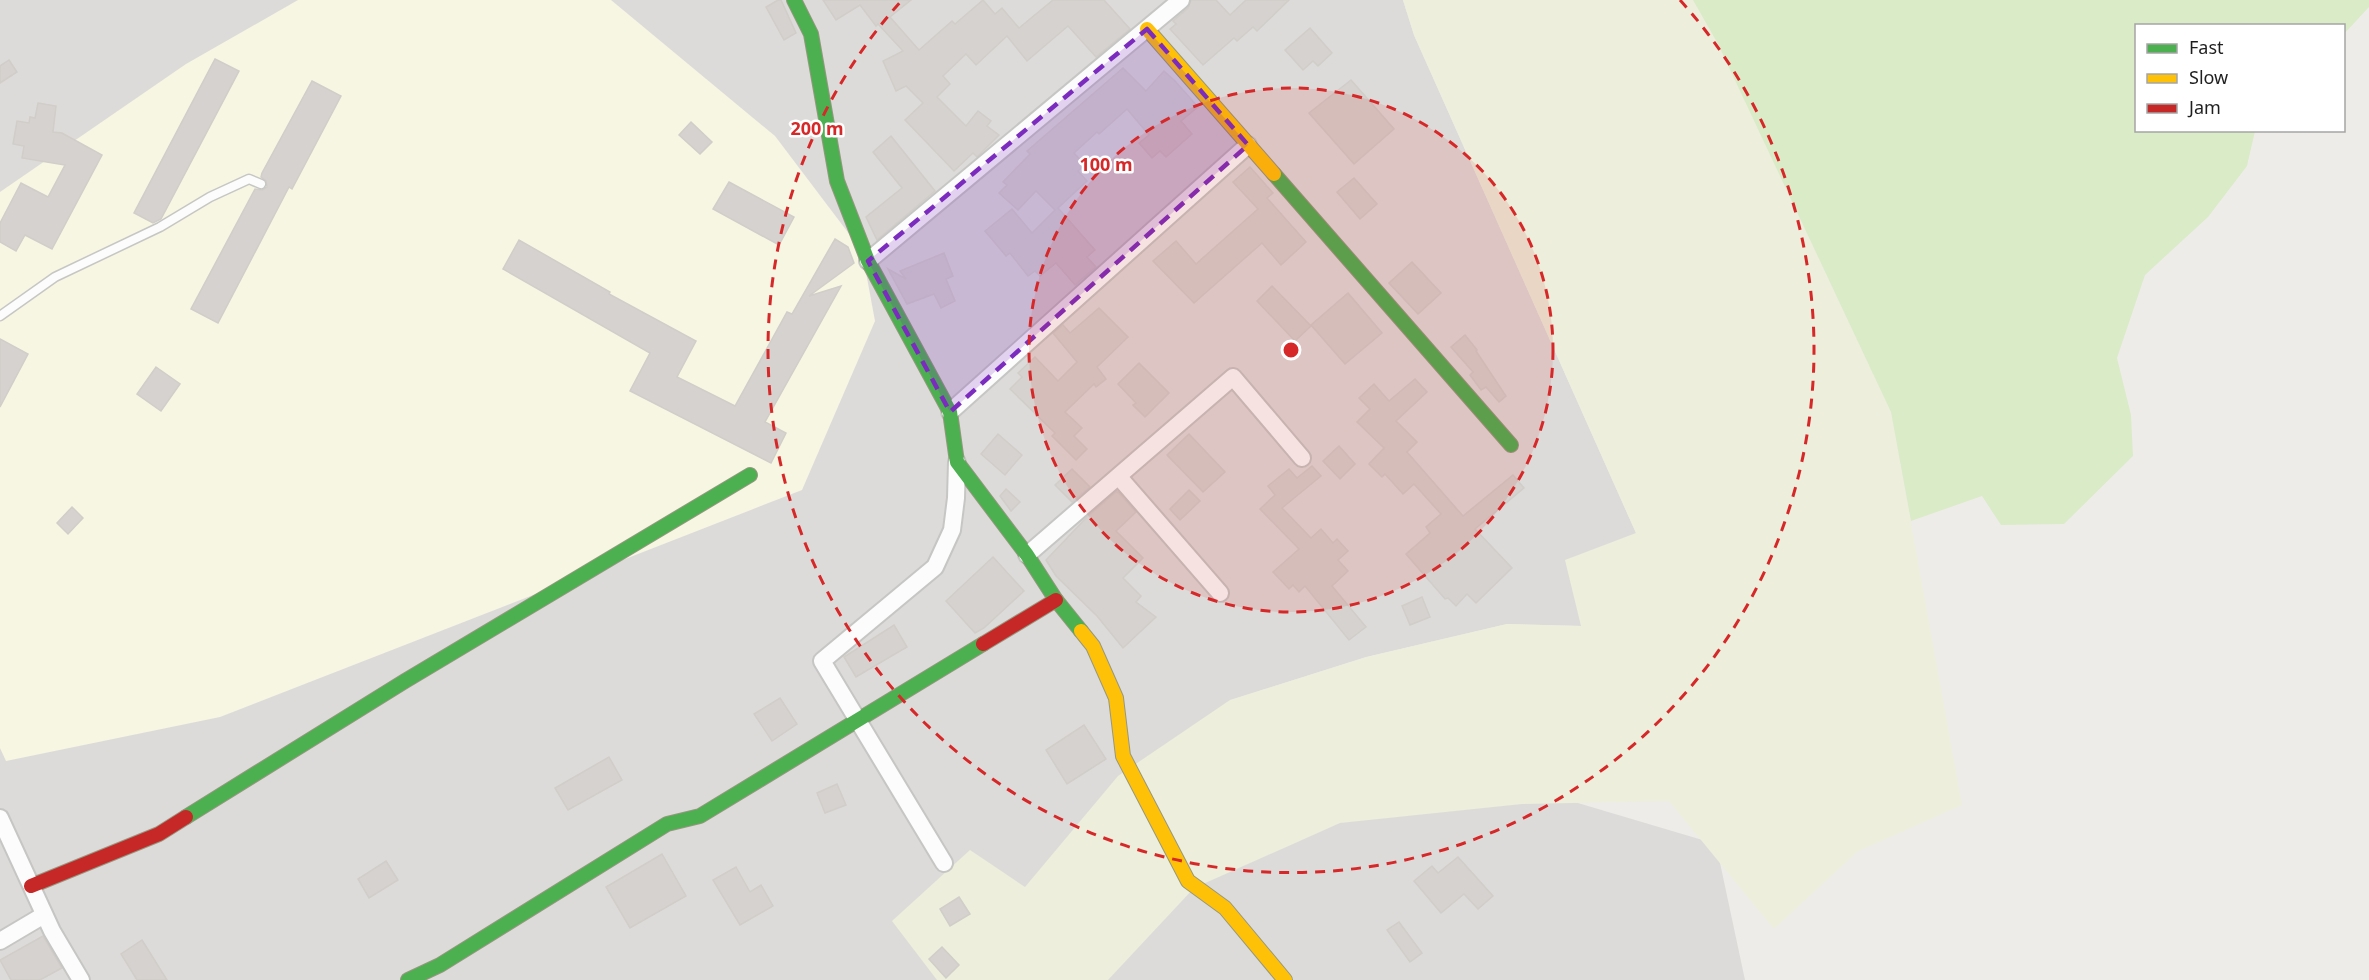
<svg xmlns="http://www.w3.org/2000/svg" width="2369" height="980" viewBox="0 0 2369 980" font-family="'Noto Sans',sans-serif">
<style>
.residential{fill:#dddbd9}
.education{fill:#f7f6e3}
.farmland{fill:#edeedb}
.grass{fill:#daebc7}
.building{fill:#d5d2cf;stroke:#d1cdc9;stroke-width:1.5}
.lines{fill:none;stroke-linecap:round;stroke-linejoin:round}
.lane-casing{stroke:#c6c6c4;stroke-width:11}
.street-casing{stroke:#c6c6c4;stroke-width:20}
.fast-casing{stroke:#969880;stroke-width:16}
.slow-casing{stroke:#969880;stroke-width:16}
.jam-casing{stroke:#969880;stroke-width:16}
.lane{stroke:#fcfcfc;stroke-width:8}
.street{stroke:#fcfcfc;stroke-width:16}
.fast{stroke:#4caf50;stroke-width:14}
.slow{stroke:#ffc107;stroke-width:14}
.jam{stroke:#c62828;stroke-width:14}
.marked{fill:#7b2cbf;fill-opacity:0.2;stroke:#7b2cbf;stroke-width:4.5;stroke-dasharray:12 8;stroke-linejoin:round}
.ring{fill:none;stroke:#d62828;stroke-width:3;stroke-dasharray:10 8}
.centre{fill:#d62828;stroke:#fff;stroke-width:3}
.ring-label{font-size:18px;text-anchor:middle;font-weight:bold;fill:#d62828;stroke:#fff;stroke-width:5;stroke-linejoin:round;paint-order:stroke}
</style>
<rect width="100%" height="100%" fill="#eeece8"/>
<!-- residential -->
<polygon class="residential" points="0,0 1403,0 1414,35 1636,533 1581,626 1507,624 1366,657 1231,700 1716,844 1745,980 0,980"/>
<!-- education -->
<polygon class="education" points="298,0 611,0 775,136 862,251 875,321 802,490 220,717 6,761 0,748 0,192 186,64"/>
<!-- farmland -->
<polygon class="farmland" points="1403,0 1693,0 1718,44 1891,412 1962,805 1857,852 1774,929 1669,801 1522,804 1340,823 1194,888 1108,980 937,980 892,921 970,850 1025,887 1118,776 1230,700 1367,657 1507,624 1581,626 1565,560 1636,533 1414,35"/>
<!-- grass -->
<polygon class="grass" points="1693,0 2369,0 2369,7 2344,34 2344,26 2136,26 2136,130 2255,131 2247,166 2208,217 2145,275 2117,358 2131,415 2133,456 2064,524 2001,525 1982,496 1911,521 1891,412 1718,44"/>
<!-- building -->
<g class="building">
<polygon points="778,0 781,0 796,33 784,40 766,7"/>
<polygon points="823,0 911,0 890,17 919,50 952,21 955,24 983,0 995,14 1002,8 1019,28 1053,0 1104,0 1130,29 1096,57 1068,26 1027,61 1007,36 976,65 966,54 943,76 950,84 937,97 966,126 978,111 991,121 987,126 999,135 977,157 973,153 954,171 905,120 923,103 906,86 896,91 883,61 903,51 878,24 876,26 860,5 836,20"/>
<polygon points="1191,0 1216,0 1230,15 1246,0 1289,0 1257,31 1253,27 1237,41 1234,38 1203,65 1170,29 1176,24 1173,21 1188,8"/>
<polygon points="1310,28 1332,53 1318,66 1313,61 1303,70 1285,50"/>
<polygon points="215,59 239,71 161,219 153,223 134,213"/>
<polygon points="9,60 17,72 0,83 0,66"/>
<polygon points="1123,68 1146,91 1164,71 1175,81 1198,107 1181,121 1192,134 1166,157 1160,151 1152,158 1139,143 1149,135 1127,109 1099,134 1097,132 1074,153 1085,165 1078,171 1087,181 1058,208 1095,250 1087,257 1096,267 1075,285 1056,263 1040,276 1035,271 1028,276 1010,253 1006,256 985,231 1012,209 1032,233 1055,210 1036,191 1018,210 999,193 1007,185 1003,182 1030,154 1027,151"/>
<polygon points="1351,80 1394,129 1354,164 1309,113"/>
<polygon points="312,81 341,96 292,189 289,187 218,323 191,309 255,189 262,190 267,187 266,181 261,177 262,173"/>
<polygon points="38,103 56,106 53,132 62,133 102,155 52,249 25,235 16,251 0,242 0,223 21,183 48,197 65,165 22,158 24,146 13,144 17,121 29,123 30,117 35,118"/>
<polygon points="691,122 712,142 700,154 679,135"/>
<polygon points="891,136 935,191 877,240 866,217 902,188 873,152"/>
<polygon points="1250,167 1273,193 1267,198 1306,242 1281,265 1262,243 1194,303 1153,261 1176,241 1196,264 1258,209 1233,182"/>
<polygon points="1354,178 1377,204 1360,219 1337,192"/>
<polygon points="729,182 794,217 779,245 713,209"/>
<polygon points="835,239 848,247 854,263 809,296 841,286 765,422 786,433 771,463 630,391 650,353 503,269 519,240 610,292 609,294 696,341 677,377 735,406 787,312 792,314"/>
<polygon points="944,253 953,276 946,279 955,301 941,308 934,294 907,304 888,269 906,279 900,271"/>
<polygon points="1412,262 1441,293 1418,314 1389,283"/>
<polygon points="1272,286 1311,326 1295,341 1257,301"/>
<polygon points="1348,293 1382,333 1345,364 1311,325"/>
<polygon points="1099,308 1128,337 1097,367 1106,379 1096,387 1094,384 1065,412 1082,428 1074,436 1087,449 1076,460 1052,436 1055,433 1010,389 1022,377 1018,373 1035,357 1058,381 1077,362 1053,333 1063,325 1070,333"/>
<polygon points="1465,335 1477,350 1476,351 1506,396 1499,402 1486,387 1481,390 1470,375 1473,372 1451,347"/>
<polygon points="0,339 28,354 0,407"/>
<polygon points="1139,363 1169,393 1145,417 1133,405 1136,403 1118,384"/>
<polygon points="156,367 180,384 161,411 137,394"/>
<polygon points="1415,379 1427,392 1396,421 1417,442 1407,452 1463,516 1513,475 1524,488 1475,529 1512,568 1476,603 1467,594 1456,606 1448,598 1445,599 1406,554 1430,533 1426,527 1441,514 1414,484 1403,494 1385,474 1382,477 1369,464 1384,448 1357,422 1370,409 1359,398 1374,384 1389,401"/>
<polygon points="998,434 1022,455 1005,475 981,454"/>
<polygon points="1189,434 1225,472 1203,492 1167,455"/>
<polygon points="1339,446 1355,464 1340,479 1323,461"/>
<polygon points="1312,466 1321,476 1282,508 1311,538 1321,529 1333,543 1337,539 1348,551 1338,560 1348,571 1332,586 1366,627 1349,640 1305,586 1299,592 1293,585 1289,589 1273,572 1299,549 1260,509 1275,495 1268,486 1289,469 1297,478"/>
<polygon points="1072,469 1090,487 1072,502 1055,485"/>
<polygon points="1006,489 1020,502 1011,511 1000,496"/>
<polygon points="1189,490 1200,501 1180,520 1170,509"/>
<polygon points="1117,491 1136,512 1116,531 1143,558 1123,578 1141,596 1136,602 1156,617 1123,648 1097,616 1056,576 1046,560 1087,517"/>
<polygon points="72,507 83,518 68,534 57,523"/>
<polygon points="993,557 1024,591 984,628 975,633 946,601"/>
<polygon points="1422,597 1430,617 1410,625 1402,606"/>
<polygon points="894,625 907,647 856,677 844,657"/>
<polygon points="780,698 797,724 772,741 754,714"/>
<polygon points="1084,725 1106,759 1067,784 1046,750"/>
<polygon points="609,757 622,780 568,810 555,788"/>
<polygon points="837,784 846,805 825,813 817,793"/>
<polygon points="662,854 686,896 630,928 606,887"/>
<polygon points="1458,857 1493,896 1478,909 1464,894 1441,913 1414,881 1432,866 1438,873"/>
<polygon points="386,861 398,880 369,898 358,879"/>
<polygon points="736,867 750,892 761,885 773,906 740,925 713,880"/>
<polygon points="959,897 970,914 950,926 940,909"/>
<polygon points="1399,922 1422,953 1410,962 1387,930"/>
<polygon points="43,936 62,968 40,980 11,980 0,960"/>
<polygon points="142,940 167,980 137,980 121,954"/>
<polygon points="942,947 959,965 946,978 929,959"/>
</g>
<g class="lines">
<!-- lane casing -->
<g class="lane-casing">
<polyline id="lane" points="0,316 55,277 160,227 210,197 249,179 261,184"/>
</g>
<!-- street casing -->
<g class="street-casing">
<g id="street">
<polyline points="868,261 1181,0"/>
<polyline points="950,412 1248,145"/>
<polyline points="1119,477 1220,593"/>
<polyline points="1027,555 1233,377 1302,458"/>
<polyline points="0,818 52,931 81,980"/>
<polyline points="944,863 822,661 935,567 952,530 956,498 957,462"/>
<polyline points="0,941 44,915"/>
</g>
</g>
<!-- fast casing -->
<g class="fast-casing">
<g id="fast">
<polyline points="794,0 811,34 837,181 868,261 950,412 957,462 1027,555 1056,600 1081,631"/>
<polyline points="1274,174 1511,445"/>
<polyline points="186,817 405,681 750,475"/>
<polyline points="408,980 440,965 667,824 700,816 983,644"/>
</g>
</g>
<!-- slow casing -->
<g class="slow-casing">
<g id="slow">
<polyline points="1147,29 1274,174"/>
<polyline points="1081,631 1093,646 1116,698 1123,756 1188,881 1225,908 1285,980"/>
</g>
</g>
<!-- jam casing -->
<g class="jam-casing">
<g id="jam">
<polyline points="983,644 1056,600"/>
<polyline points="31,886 159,834 186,817"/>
</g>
</g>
<!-- lane -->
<use href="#lane" class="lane"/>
<!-- street -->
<use href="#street" class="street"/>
<!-- fast -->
<use href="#fast" class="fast"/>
<!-- slow -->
<use href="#slow" class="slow"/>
<!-- jam -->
<use href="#jam" class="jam"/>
</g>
<!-- marked area -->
<path class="marked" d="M1147,29L1248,145L950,412L868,261Z"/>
<!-- distance rings -->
<circle cx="1291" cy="350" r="262" fill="#d62828" fill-opacity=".12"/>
<g class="ring">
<circle cx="1291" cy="350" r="262"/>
<path d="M1680 0A523 523 0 1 1 902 0"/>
</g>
<circle cx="1291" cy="350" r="9" class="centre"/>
<g class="ring-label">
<text x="817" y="135">200 m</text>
<text x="1106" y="171">100 m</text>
</g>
<!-- legend -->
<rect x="2135" y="24" width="210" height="108" fill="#ffffff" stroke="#a5a5a5" stroke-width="1.5"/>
<rect x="2147" y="44" width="30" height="9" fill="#4caf50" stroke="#a5a5a5" stroke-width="1.5"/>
<text x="2189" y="54" font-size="18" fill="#1f1f1f">Fast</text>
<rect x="2147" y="74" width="30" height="9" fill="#ffc107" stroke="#a5a5a5" stroke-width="1.5"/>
<text x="2189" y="84" font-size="18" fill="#1f1f1f">Slow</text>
<rect x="2147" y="104" width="30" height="9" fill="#c62828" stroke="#a5a5a5" stroke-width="1.5"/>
<text x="2189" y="114" font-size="18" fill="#1f1f1f">Jam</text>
</svg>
